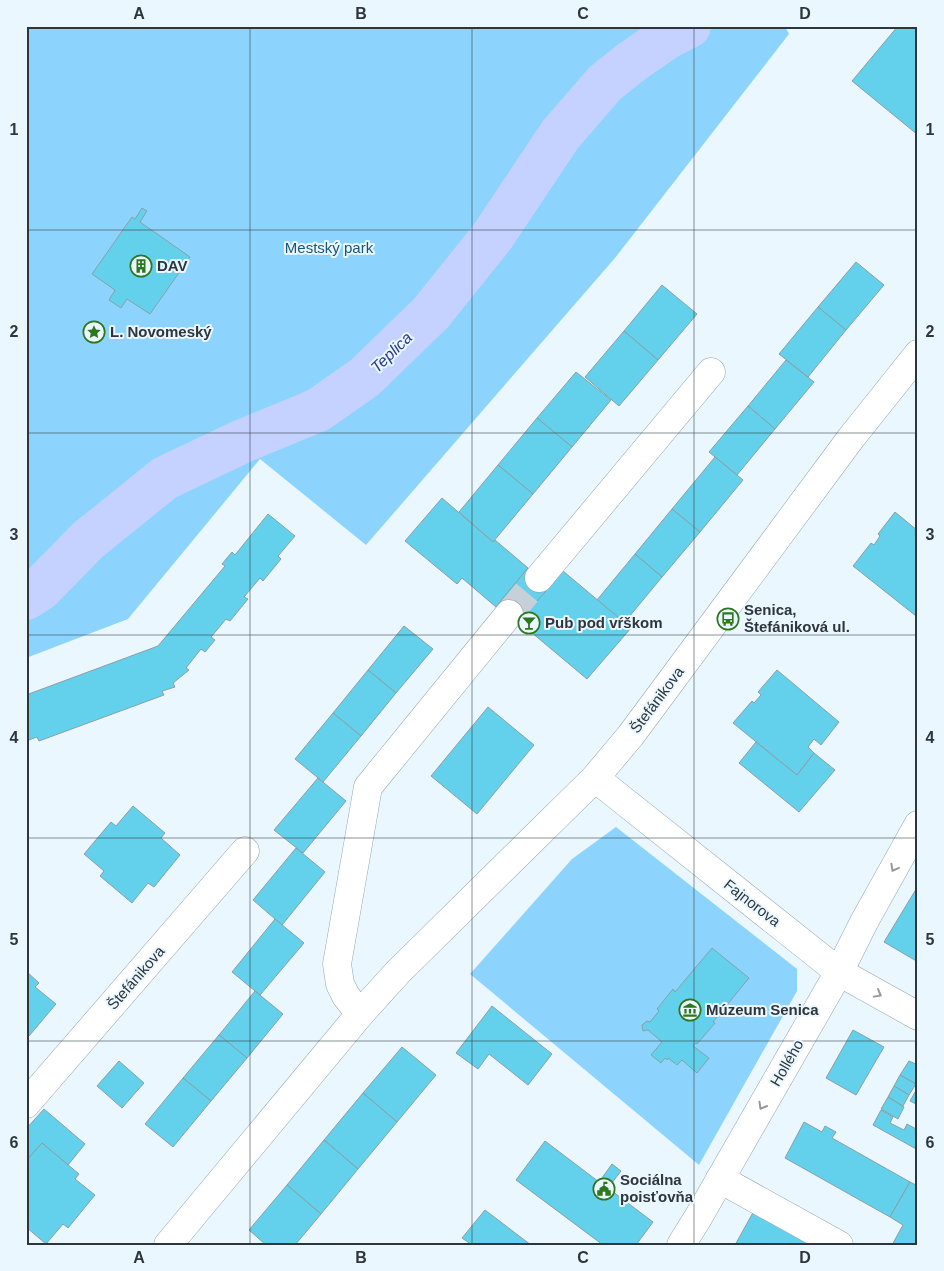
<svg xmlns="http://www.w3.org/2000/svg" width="944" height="1271" viewBox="0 0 944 1271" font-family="Helvetica,sans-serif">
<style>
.green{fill:#8cd4fd}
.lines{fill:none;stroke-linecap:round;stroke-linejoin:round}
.river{stroke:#c5d2ff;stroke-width:44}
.building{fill:#63d1eb;stroke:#8aa0a6}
.minor-tunnel{stroke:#c5d0d8;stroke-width:28;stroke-dasharray:28 14;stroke-linecap:butt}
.minor-casing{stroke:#93a6b1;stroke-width:29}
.minor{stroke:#fff;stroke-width:28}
.oneway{stroke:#969a9d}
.grid{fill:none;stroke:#2e363b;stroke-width:1;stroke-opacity:0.55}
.labels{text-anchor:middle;stroke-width:4;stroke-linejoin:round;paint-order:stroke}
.park-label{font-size:15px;fill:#155777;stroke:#ebf7ff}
.poi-label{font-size:15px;font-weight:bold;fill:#2e363b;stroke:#ebf7ff;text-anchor:start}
.street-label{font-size:15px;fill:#2e363b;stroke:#ebf7ff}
.water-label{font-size:16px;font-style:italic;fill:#2c388a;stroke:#ebf7ff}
.neatline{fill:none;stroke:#2e363b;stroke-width:2}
.grid-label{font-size:16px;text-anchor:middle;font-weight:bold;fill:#2e363b}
</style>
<rect width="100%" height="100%" fill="#ebf7ff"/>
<!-- green -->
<g class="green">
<polygon points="26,26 785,26 789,34 615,258 366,545 260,459 128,619 26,658"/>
<polygon points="616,827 797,969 797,991 699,1165 470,974 572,859"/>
</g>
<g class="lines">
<!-- river -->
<polyline class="river" points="26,598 40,589 88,540 165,478 243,441 318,410 365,377 431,313 492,237 560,135 605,83 630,63 666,38 689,26"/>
</g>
<!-- building -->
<g class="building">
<polygon points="898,26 912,26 918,31 918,135 852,81"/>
<polygon points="142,208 147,211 140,222 190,257 150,314 127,299 121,308 109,300 115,290 92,274 132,217 135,219"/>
<polygon points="856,262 884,285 846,330 818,307"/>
<polygon points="662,285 697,314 658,360 624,331"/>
<polygon points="818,307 846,330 808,377 779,354"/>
<polygon points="624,331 658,360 619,406 585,377"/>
<polygon points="786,360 814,382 775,429 748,406"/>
<polygon points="576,372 611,400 572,447 537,418"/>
<polygon points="748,406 775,429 737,475 709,452"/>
<polygon points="537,418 572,447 533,494 498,465"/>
<polygon points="715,457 743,480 700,532 672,509"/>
<polygon points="498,465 533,494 493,542 459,512"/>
<polygon points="442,498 493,542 495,540 528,568 496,607 462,578 457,584 405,541"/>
<polygon points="672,509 700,532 662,577 635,554"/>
<polygon points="895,512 918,531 918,614 916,616 853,566 871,543 874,545 880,536 878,534"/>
<polygon points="268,514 295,536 278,556 281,559 263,581 260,578 244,597 248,599 230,621 226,619 211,637 215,640 205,652 201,649 186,668 189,670 173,683 175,687 162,691 164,695 39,741 37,737 26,741 26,695 158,646 225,566 222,564 232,552 235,555"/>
<polygon points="635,554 662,577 624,623 597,600"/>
<polygon points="528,568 550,587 519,622 498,604"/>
<polygon points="563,571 631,628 587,679 519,622"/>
<polygon points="404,626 433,649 396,693 368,670"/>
<polygon points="368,670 396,693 361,736 333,713"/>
<polygon points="777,670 839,722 821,745 814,739 808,747 814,753 797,775 733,723 752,701 754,703 761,695 758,692"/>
<polygon points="488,707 534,745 477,814 431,776"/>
<polygon points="333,713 361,736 323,782 295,759"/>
<polygon points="756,742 797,775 814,753 835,770 799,812 739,763"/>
<polygon points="318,778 346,801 303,853 274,830"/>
<polygon points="133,806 165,833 161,838 180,855 154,887 148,883 132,903 100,876 104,871 84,854 111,822 116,826"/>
<polygon points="296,848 325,872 282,925 253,900"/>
<polygon points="918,886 918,962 884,942"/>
<polygon points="275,919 304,943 260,995 232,972"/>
<polygon points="712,948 749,978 713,1022 715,1023 697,1044 696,1043 693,1046 709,1058 697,1073 682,1060 677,1065 668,1058 667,1060 665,1058 661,1063 651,1055 662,1042 648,1030 643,1031 642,1025 647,1021 650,1022 659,1011 657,1009 673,989 675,992"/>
<polygon points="26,971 39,983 35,987 56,1004 29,1036 26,1034"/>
<polygon points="255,991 283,1014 247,1058 219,1035"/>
<polygon points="492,1006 552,1054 528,1085 489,1054 478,1069 456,1053"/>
<polygon points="853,1030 884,1047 856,1095 826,1078"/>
<polygon points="219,1035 247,1058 211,1101 183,1078"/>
<polygon points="402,1047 436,1075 397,1122 363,1093"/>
<polygon points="119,1061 144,1083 122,1108 97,1086"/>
<polygon points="909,1061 918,1065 918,1080 916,1084 900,1075"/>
<polygon points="900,1075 916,1084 909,1095 894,1086"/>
<polygon points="183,1078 211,1101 173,1147 145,1124"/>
<polygon points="894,1086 909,1095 903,1106 888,1097"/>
<polygon points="918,1087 918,1105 910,1101"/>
<polygon points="363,1093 397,1122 358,1169 324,1140"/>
<polygon points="888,1097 904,1107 898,1119 881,1109"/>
<polygon points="44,1109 85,1144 68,1165 42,1143 26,1161 26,1129"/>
<polygon points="881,1110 893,1117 890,1123 904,1130 907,1124 918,1130 918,1150 873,1125"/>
<polygon points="804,1122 822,1132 825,1126 836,1132 832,1138 910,1182 890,1217 785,1158"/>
<polygon points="324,1140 358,1169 321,1214 287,1185"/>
<polygon points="545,1141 599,1182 612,1164 621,1171 608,1188 653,1222 636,1245 603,1245 516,1180"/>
<polygon points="42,1143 79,1174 75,1179 95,1195 68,1228 63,1224 46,1244 26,1227 26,1161"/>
<polygon points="910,1182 918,1186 918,1245 892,1245 903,1225 890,1217"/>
<polygon points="287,1185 321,1214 295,1245 266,1245 249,1230"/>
<polygon points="755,1209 817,1245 735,1245"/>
<polygon points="485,1210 531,1245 472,1245 462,1238"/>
</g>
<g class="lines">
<!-- minor-tunnel -->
<polyline class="minor-tunnel" points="509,614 539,578"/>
<!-- minor casing -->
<g class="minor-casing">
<g id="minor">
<polyline points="539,578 711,372"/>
<polyline points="595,778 839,972 918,1016"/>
<polyline points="360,1014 346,996 340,984 337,964 368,787 509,614"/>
<polyline points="26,1104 245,851"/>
<polyline points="720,1179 839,1245"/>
<polyline points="168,1245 360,1014 398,972 595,778 631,735 851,438 918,354"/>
<polyline points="681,1245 699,1216 839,972 864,922 918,825"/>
</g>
</g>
<!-- minor -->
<use href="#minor" class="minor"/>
</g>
<!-- one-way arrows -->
<defs><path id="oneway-chevron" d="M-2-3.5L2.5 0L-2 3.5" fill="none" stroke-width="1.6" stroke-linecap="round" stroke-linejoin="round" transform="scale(1.25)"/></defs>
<g class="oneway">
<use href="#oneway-chevron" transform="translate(894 868) rotate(119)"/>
<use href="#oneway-chevron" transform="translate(878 994) rotate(29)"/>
<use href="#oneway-chevron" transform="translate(762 1106) rotate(120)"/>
</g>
<!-- grid -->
<path class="grid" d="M250,26V1245M472,26V1245M694,26V1245M26,230H918M26,433H918M26,635H918M26,838H918M26,1041H918"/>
<!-- icons -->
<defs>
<g id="building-ring" transform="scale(1.125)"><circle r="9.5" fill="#ebf7ff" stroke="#2d771d" stroke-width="1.5"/><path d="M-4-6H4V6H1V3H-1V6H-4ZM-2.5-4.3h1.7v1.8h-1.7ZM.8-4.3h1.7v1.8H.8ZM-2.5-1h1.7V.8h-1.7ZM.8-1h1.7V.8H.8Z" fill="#2d771d"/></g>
<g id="sight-ring" transform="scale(1.125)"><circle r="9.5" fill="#ebf7ff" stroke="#2d771d" stroke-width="1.5"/><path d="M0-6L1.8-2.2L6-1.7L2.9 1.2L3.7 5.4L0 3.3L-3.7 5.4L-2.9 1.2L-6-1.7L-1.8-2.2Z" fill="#2d771d"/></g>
<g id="bus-ring" transform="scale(1.125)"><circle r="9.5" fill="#ebf7ff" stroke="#2d771d" stroke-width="1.5"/><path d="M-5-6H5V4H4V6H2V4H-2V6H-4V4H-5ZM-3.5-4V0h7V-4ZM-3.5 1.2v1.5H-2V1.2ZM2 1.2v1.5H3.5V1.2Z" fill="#2d771d"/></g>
<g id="bar-ring" transform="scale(1.125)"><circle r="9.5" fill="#ebf7ff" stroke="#2d771d" stroke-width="1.5"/><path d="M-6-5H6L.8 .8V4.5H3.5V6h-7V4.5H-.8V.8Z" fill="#2d771d"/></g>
<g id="museum-ring" transform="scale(1.125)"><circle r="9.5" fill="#ebf7ff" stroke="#2d771d" stroke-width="1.5"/><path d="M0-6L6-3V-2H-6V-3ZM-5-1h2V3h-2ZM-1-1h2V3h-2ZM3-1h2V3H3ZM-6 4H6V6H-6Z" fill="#2d771d"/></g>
<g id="civic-ring" transform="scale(1.125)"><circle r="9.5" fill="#ebf7ff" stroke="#2d771d" stroke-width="1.5"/><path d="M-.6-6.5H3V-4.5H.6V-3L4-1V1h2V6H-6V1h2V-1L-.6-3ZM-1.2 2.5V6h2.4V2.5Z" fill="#2d771d"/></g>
</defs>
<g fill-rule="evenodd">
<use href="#building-ring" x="141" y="266"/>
<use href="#sight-ring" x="94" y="332"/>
<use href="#bus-ring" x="728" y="619"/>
<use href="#bar-ring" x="529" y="623"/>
<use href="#museum-ring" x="690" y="1010"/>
<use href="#civic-ring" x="604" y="1189"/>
</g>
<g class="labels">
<!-- park labels -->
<g class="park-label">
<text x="329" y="253">Mestský park</text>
</g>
<!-- poi labels -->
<g class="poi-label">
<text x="157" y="271">DAV</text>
<text x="110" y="337">L. Novomeský</text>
<text x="744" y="615">Senica,<tspan x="744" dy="17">Štefániková ul.</tspan></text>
<text x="545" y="628">Pub pod vŕškom</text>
<text x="706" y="1015">Múzeum Senica</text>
<text x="620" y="1185">Sociálna<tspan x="620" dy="17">poisťovňa</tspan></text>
</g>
<!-- street labels -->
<g class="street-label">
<text transform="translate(657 700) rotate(-53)" y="5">Štefánikova</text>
<text transform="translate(752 903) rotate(38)" y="5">Fajnorova</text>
<text transform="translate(136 978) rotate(-49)" y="5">Štefánikova</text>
<text transform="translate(787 1063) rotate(-60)" y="5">Hollého</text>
</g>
<!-- water labels -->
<g class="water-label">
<text transform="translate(391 352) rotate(-44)" y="6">Teplica</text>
</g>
</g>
<!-- border -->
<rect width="944" height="1271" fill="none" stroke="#ebf7ff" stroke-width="55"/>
<rect x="28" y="28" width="888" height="1216" class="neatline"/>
<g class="grid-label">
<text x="139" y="19">A</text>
<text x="361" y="19">B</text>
<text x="583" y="19">C</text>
<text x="805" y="19">D</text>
<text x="14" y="135">1</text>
<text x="930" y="135">1</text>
<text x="14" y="337">2</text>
<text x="930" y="337">2</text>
<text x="14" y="540">3</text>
<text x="930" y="540">3</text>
<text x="14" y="743">4</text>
<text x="930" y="743">4</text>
<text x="14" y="945">5</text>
<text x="930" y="945">5</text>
<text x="14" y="1148">6</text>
<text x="930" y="1148">6</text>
<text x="139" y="1263">A</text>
<text x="361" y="1263">B</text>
<text x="583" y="1263">C</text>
<text x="805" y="1263">D</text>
</g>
</svg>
